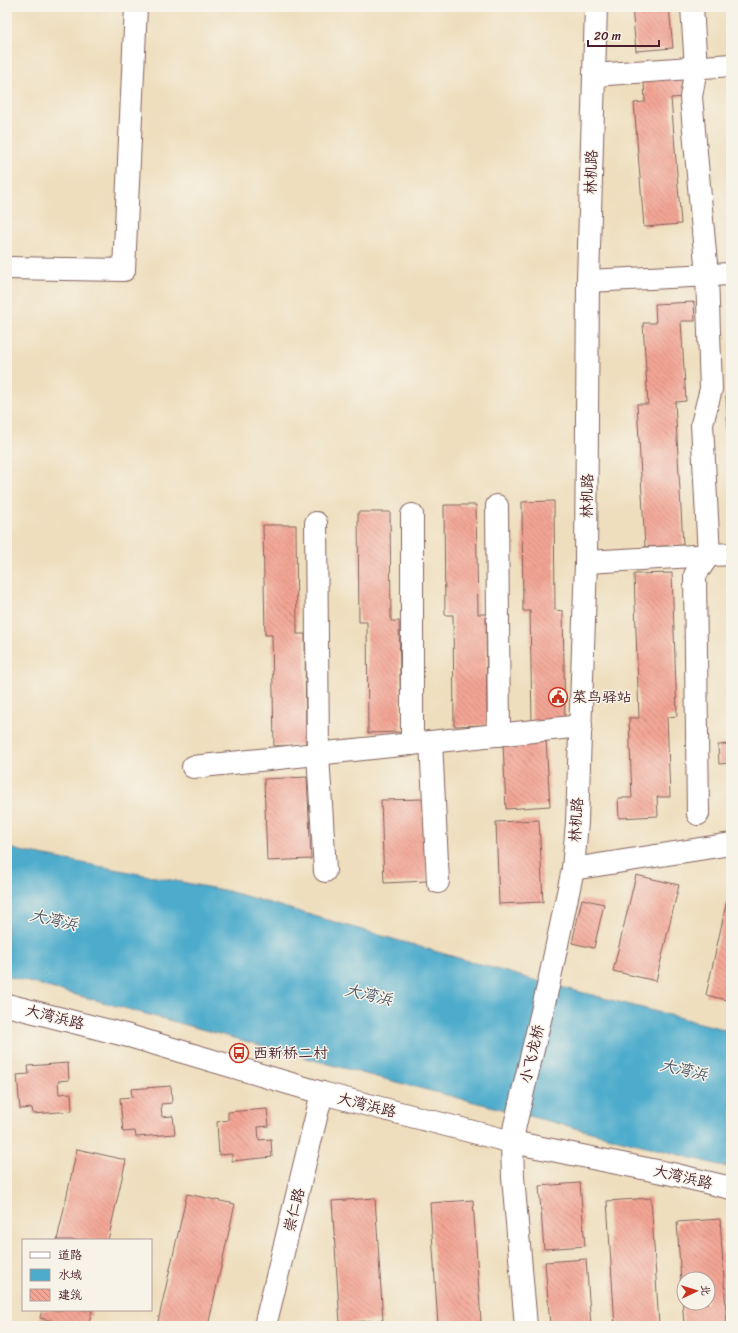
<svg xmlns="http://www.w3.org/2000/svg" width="738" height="1333" viewBox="0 0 738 1333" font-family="Sriracha,'LXGW WenKai TC',sans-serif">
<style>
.water{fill:#4daccc;stroke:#4c667c}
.building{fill:url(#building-back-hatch);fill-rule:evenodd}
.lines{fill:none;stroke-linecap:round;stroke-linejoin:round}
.minor-casing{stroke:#83625e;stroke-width:24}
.minor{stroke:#fff;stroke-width:22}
.labels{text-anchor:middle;stroke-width:3;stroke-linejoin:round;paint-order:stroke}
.street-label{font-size:15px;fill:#4a1f2b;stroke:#f7f3e8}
.poi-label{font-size:15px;fill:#4a1f2b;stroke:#f7f3e8;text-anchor:start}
.water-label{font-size:16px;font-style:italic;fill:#4b576b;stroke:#f7f3e8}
</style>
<defs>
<pattern id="building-back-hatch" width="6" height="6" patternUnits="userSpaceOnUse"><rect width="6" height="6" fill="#f3a594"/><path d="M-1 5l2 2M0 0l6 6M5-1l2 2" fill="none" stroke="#c78679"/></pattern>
</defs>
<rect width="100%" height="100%" fill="#f7f3e8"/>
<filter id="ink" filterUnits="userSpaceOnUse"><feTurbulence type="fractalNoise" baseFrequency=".025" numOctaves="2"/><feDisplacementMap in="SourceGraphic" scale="8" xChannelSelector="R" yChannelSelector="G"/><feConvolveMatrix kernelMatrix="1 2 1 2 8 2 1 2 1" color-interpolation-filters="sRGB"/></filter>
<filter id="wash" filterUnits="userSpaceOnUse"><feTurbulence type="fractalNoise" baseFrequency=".012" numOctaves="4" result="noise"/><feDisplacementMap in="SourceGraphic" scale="16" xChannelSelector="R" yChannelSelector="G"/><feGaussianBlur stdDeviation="0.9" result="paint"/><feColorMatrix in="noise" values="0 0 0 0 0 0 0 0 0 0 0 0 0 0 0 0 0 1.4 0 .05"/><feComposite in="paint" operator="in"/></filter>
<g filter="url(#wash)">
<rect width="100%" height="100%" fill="#eedebd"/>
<!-- water -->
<polygon class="water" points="7,847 20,851 228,891 534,980 731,1031 731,1168 369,1075 7,976"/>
<g id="blocks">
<!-- building -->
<g class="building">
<polygon points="632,7 669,7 673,48 636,51"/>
<polygon points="683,77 685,97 671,98 681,224 644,227 634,103 645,102 644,81"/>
<polygon points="694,302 695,321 681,321 686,401 675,402 683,545 645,547 637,404 648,404 643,323 656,323 655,304"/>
<polygon points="731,395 731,465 730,465 726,396"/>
<polygon points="554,501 555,610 563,611 565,722 532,722 530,611 523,611 522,502"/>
<polygon points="444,505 476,505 478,614 486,614 487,725 454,726 453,615 445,615"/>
<polygon points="358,512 390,512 391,621 399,621 401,732 368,733 367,622 359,622"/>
<polygon points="263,525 296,525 297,634 305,634 306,745 274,746 272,635 265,635"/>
<polygon points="672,573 677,716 667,717 670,797 657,797 658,816 619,818 618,798 632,798 629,718 639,718 634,574"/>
<polygon points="546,740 550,806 506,809 503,743"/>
<polygon points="731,744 731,763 719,764 718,745"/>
<polygon points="307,777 311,859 267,861 264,779"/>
<polygon points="424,799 427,881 384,883 381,800"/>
<polygon points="539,820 543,902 499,904 496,822"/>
<polygon points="636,875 679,885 656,981 613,971"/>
<polygon points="730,887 731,887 731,1001 706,995"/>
<polygon points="582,899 604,904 594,948 572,943"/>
<polygon points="68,1063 69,1080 58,1081 59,1094 71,1093 72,1111 33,1114 32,1108 20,1109 17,1075 29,1074 28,1066"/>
<polygon points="171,1086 172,1103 161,1104 162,1117 173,1116 175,1134 136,1137 135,1131 123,1132 120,1098 132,1097 131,1089"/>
<polygon points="267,1109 269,1126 258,1127 259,1140 271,1139 272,1157 232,1161 232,1154 219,1155 217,1122 228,1120 228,1112"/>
<polygon points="77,1149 126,1160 108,1240 57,1240"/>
<polygon points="580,1183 585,1246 544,1249 539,1186"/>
<polygon points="187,1194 235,1204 208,1326 157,1326"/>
<polygon points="375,1198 383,1320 340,1323 332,1201"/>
<polygon points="651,1198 659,1326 615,1326 607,1201"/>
<polygon points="473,1200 481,1322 438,1325 430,1203"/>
<path d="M720,1219L727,1326H684L677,1222ZM684,1279H708V1303H684Z"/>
<polygon points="586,1259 591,1326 550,1326 545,1262"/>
<polygon points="42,1310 92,1310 88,1326 73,1326 40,1318"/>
</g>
</g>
</g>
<g filter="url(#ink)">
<use href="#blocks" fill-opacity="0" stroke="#83625e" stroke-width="1"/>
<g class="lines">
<!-- minor casing -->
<g class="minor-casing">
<g id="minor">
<polyline points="692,7 696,68 691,97 707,275 711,389 702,424 709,555 695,575 698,814"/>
<polyline points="594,75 731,65"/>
<polyline points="7,268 124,270 136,7"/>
<polyline points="588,281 731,274"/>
<polyline points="497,506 499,735"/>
<polyline points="412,515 412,744"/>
<polyline points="316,523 318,754 325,871"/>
<polyline points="586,562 731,554"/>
<polyline points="431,742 438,882"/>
<polyline points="193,767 581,726"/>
<polyline points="573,869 731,844"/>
<polyline points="7,1005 129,1036 322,1093 512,1142 672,1174 731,1188"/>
<polyline points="265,1326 322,1093"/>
<polyline points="526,1326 513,1177 512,1142 515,1125 549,982 573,869 577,822 586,562 588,281 596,7"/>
</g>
</g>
<!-- minor -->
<use href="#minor" class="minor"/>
</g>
</g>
<!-- icons -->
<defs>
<g id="civic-ring" transform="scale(1)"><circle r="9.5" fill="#f7f3e8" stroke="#c8321e" stroke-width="1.5"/><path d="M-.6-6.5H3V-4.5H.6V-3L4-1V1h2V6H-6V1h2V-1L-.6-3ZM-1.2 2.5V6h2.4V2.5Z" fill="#c8321e"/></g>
<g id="bus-ring" transform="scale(1)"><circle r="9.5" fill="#f7f3e8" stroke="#c8321e" stroke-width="1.5"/><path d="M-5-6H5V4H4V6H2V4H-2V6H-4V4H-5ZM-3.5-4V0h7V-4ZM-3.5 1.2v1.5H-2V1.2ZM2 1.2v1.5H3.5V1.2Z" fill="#c8321e"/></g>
</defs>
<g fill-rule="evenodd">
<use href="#civic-ring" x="558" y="697"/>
<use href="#bus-ring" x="239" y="1053"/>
</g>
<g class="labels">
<!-- street labels -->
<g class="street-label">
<text transform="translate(591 172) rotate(-88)" y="5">林机路</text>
<text transform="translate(587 496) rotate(-89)" y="5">林机路</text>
<text transform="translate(576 820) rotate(-86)" y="5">林机路</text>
<text transform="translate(55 1017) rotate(14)" y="5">大湾浜路</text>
<text transform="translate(532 1054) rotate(-77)" y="5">小飞龙桥</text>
<text transform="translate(367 1105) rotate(14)" y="5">大湾浜路</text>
<text transform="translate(683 1177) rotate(13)" y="5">大湾浜路</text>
<text transform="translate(294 1210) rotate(-76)" y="5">崇仁路</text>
</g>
<!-- poi labels -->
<g class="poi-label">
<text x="572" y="702">菜鸟驿站</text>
<text x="253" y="1058">西新桥二村</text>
</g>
<!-- water labels -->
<g class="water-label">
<text transform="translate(54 919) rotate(13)" y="6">大湾浜</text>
<text transform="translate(369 994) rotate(13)" y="6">大湾浜</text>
<text transform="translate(684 1069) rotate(13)" y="6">大湾浜</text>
</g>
</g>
<!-- margin -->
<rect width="738" height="1333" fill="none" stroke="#f7f3e8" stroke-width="24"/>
<!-- legend -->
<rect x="22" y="1239" width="130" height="72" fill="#f7f3e8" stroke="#b29e9c"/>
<rect x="30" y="1252" width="20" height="6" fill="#ffffff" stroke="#b29e9c"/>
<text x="58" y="1259" font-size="12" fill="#4a1f2b">道路</text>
<rect x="30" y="1269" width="20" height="12" fill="#4daccc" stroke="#b29e9c"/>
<text x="58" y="1279" font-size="12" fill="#4a1f2b">水域</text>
<rect x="30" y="1289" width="20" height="12" fill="url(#building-back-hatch)" stroke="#b29e9c"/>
<text x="58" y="1299" font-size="12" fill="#4a1f2b">建筑</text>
<!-- north arrow -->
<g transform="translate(696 1291) rotate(86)"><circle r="19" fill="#f7f3e8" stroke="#b29e9c"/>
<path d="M0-3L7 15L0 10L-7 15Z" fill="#c8321e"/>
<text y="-6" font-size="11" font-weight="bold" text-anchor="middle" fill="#4a1f2b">北</text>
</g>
<!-- scale -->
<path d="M588 40v6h71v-6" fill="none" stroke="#4a1f2b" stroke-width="2"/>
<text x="594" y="40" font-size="12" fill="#4a1f2b" stroke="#f7f3e8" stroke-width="3" paint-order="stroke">20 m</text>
</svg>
